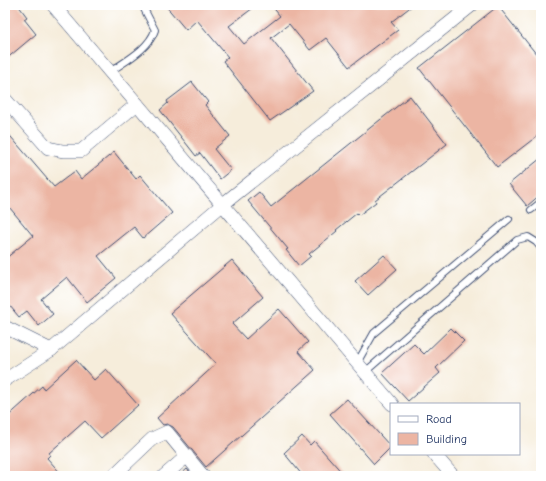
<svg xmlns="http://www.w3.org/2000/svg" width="546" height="481" viewBox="0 0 546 481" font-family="'Comic Neue',sans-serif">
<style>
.building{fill:#ecb5a3}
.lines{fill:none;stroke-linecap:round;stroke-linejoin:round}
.service-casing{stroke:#3c4c71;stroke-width:8}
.minor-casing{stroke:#3c4c71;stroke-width:14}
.service{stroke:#fff;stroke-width:6}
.minor{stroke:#fff;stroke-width:13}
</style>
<rect width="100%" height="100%" fill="#fff"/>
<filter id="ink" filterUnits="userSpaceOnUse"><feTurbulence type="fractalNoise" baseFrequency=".025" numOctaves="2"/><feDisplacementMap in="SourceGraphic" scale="8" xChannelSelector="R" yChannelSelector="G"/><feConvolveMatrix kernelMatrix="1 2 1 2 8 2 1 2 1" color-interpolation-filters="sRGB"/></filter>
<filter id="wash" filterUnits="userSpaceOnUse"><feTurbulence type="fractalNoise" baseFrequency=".012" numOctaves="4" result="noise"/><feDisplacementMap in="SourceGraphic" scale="16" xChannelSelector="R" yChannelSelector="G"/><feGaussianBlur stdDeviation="0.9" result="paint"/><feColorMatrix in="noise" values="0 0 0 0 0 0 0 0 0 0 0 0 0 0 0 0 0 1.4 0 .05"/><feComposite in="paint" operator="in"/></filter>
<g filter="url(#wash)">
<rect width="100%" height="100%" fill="#f6eddb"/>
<g id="blocks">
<!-- building -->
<g class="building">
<polygon points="5,5 18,5 27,17 24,19 36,34 5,60"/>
<polygon points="165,5 257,5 229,26 244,44 280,16 271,5 413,5 391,22 398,30 349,67 326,38 310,50 289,24 271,38 313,91 270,121 223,61 228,57 197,20 186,30"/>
<polygon points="498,6 541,60 541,133 497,167 419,68"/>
<polygon points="192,82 208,102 205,105 230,136 214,149 231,170 220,179 200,153 196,156 160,110 168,103 167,101"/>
<polygon points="410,96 447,144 375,200 376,202 359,215 357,213 336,230 337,231 309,254 311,256 299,266 286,250 288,249 248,201 259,192 271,207"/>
<polygon points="5,130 54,187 75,171 81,179 114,152 136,179 140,175 172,213 143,238 134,227 98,256 116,278 87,302 67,277 41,299 53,314 39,326 27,311 19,317 5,300 5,259 33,236 5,202"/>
<polygon points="541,158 541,194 527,206 509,184"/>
<polygon points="384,255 397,269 368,295 355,281"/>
<polygon points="232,260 263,297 232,324 246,339 279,309 308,342 298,351 315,370 206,467 173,427 167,424 163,425 157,418 216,364 170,313"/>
<polygon points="451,328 464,341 436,368 440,373 408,401 382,373 414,344 424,354"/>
<polygon points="76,360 94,380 106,369 138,405 101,438 85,421 49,453 50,455 47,458 63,476 5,476 5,419 42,386 44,389"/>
<polygon points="347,399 391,447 374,464 330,414"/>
<polygon points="302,436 310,445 314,441 345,476 303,476 284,453"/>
<polygon points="187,469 193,476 179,476"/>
</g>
</g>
</g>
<g filter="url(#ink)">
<use href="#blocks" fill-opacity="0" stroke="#3c4c71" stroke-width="1"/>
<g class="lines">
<!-- service casing -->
<g class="service-casing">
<g id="service">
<path d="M110,72C125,61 149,49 155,30L142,5"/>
<polyline points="531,210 541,202"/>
<polyline points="357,363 374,333 509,219"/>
<polyline points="365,372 517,240 528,237 536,242 541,248"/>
</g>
</g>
<!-- minor casing -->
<g class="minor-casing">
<g id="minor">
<polyline points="53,5 392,404"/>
<polyline points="5,99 48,148 63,151 81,151 137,104"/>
<polyline points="5,327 51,350"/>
<polyline points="5,380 51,350 222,205 472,5"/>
<polyline points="434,454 453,476"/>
<polyline points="113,476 152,439 167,432 203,476"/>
<polyline points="164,476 187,456"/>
</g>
</g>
<!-- service -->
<use href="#service" class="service"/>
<!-- minor -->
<use href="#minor" class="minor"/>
</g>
</g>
<!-- margin -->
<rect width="546" height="481" fill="none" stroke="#fff" stroke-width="20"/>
<!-- legend -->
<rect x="390" y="403" width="130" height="52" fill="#ffffff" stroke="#a4acbf"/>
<rect x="398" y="416" width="20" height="6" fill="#ffffff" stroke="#a4acbf"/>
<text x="426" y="423" font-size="12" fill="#1b2f5e">Road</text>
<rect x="398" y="433" width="20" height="12" fill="#ecb5a3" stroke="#a4acbf"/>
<text x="426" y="443" font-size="12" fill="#1b2f5e">Building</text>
</svg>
